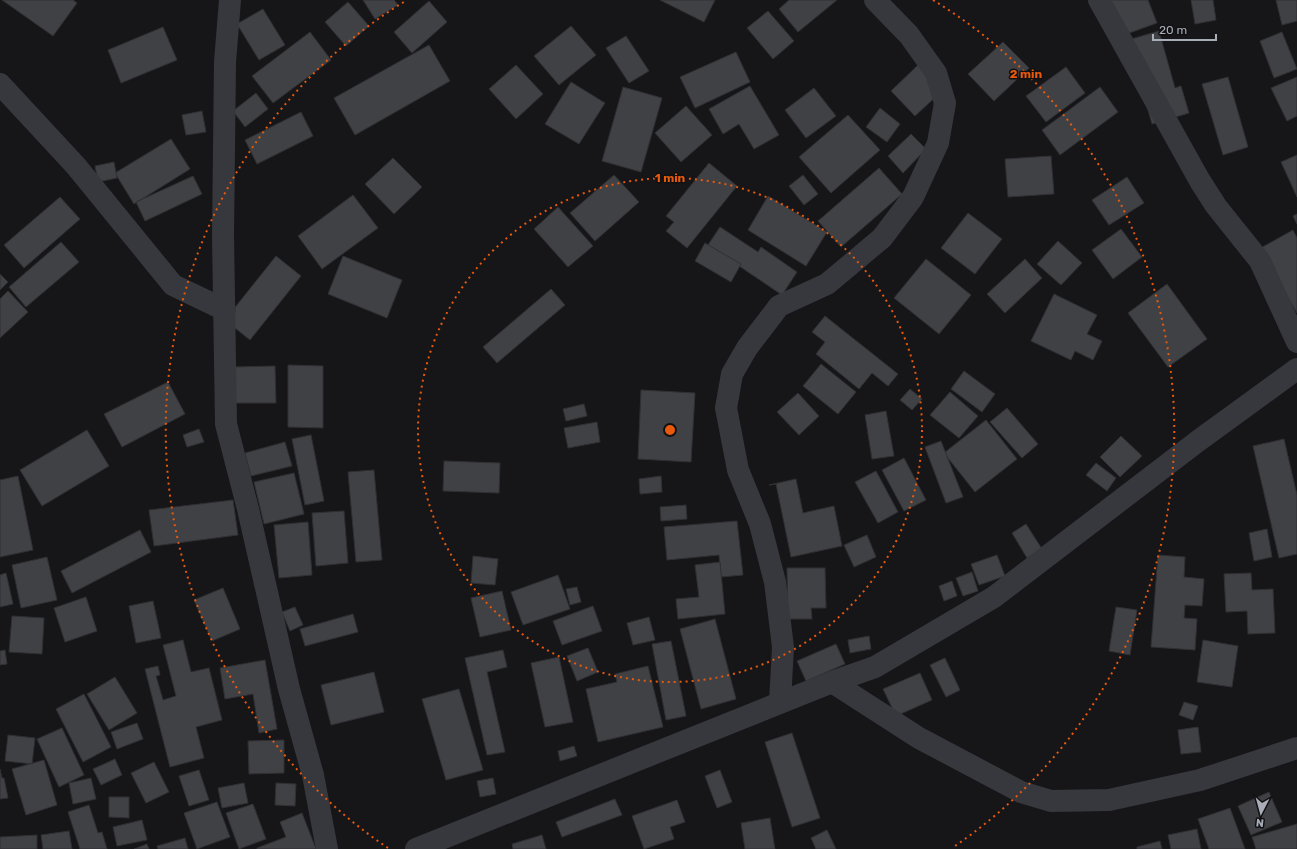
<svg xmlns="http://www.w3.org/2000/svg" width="1297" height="849" viewBox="0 0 1297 849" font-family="Rubik,sans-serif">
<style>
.building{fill:#404145;stroke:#303034}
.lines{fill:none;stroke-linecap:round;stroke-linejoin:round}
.street{stroke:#37383d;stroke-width:22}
.ring{fill:none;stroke:#e8590c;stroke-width:2;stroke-dasharray:2 4}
.centre{fill:#e8590c;stroke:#111113;stroke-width:2}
.ring-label{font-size:12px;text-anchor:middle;font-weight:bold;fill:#e8590c;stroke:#111113;stroke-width:3;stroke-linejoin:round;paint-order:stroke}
</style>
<rect width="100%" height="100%" fill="#161618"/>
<!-- building -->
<g class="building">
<polygon points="2,0 73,0 77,3 53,36"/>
<polygon points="363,0 394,0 398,5 375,19"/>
<polygon points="660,0 715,0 704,22"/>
<polygon points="789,0 837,0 798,32 779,9"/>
<polygon points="1107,0 1148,0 1157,23 1121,36"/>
<polygon points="1191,0 1213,0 1216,20 1195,24"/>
<polygon points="1276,0 1297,0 1297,21 1282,25"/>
<polygon points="429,1 447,22 412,53 394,32"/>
<polygon points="348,2 369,26 346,46 325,22"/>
<polygon points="263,9 285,45 259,60 237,24"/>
<polygon points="768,11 794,41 773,59 747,28"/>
<polygon points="571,26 596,55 559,85 534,56"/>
<polygon points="163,27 177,60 121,83 108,50"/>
<polygon points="1159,31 1175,88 1181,86 1189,113 1152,124 1128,40"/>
<polygon points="310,32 331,60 273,103 252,76"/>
<polygon points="1282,32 1297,69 1274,78 1260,41"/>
<polygon points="626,36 649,71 629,83 606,48"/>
<polygon points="1003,42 1029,68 994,101 968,74"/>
<polygon points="429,45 450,81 355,135 334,98"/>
<polygon points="736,52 750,82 695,108 680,77"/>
<polygon points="516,65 543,94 516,119 489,89"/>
<polygon points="918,65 943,90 915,116 891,91"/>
<polygon points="1066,67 1085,93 1046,122 1026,96"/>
<polygon points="1228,77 1248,147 1223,155 1202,84"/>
<polygon points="1297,77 1297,116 1287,121 1271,88"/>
<polygon points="571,82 605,103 579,144 545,124"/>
<polygon points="750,86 779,135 754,149 739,124 723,134 709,109"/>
<polygon points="623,87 662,98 641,172 602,161"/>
<polygon points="1100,87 1118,112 1060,155 1042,130"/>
<polygon points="814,88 836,116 806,138 785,110"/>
<polygon points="256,93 268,109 245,127 233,111"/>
<polygon points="686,106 712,135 681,162 655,133"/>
<polygon points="880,108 900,124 887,142 866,127"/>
<polygon points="202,111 206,132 186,135 182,115"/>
<polygon points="301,112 313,136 257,164 245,140"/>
<polygon points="848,115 880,150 831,193 799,157"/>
<polygon points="911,134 926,149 903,173 888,156"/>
<polygon points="171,139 190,169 134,204 115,173"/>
<polygon points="1297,155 1297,197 1281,162"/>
<polygon points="1051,156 1054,194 1008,197 1005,159"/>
<polygon points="393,158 422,187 394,214 365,184"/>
<polygon points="114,162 117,178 98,182 95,166"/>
<polygon points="709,163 737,186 687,248 666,231 674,222 666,216"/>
<polygon points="879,168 902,194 841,247 818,221"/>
<polygon points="614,175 639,202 595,241 570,213"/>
<polygon points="803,175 818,194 804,205 789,186"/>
<polygon points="193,176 202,194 145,221 136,202"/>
<polygon points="1127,177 1144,203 1109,225 1092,200"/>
<polygon points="353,195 378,228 322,269 298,236"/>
<polygon points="768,196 827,232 806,266 748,230"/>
<polygon points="60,197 80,219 24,268 4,245"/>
<polygon points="558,207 593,246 568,267 534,229"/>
<polygon points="968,213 1002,239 975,274 941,248"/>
<polygon points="1297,214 1297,224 1293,216"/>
<polygon points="720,227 758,252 761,247 797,272 782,295 708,245"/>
<polygon points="1121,229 1142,257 1113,279 1092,250"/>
<polygon points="1293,230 1297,238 1297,313 1259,249"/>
<polygon points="1058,241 1082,263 1061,285 1037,264"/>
<polygon points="61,242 79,262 26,307 9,287"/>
<polygon points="705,243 741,264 731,282 695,261"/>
<polygon points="276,256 301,276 250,340 225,320"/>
<polygon points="343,256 402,280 387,318 328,294"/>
<polygon points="926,259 971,295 939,334 894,298"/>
<polygon points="1025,259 1042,278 1005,313 987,294"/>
<polygon points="0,274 8,282 0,290"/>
<polygon points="1167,284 1207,339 1168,367 1128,313"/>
<polygon points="551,289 565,305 497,363 483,347"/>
<polygon points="8,291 28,312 0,338 0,299"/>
<polygon points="1054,294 1097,315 1087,334 1102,341 1093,360 1075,351 1071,360 1031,341"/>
<polygon points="825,316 898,374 888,386 872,373 859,389 816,354 825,342 812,332"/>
<polygon points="821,364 856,392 838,414 803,386"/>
<polygon points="288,365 323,366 323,428 288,427"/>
<polygon points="275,366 276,403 233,403 233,367"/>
<polygon points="964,371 995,394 982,412 951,389"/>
<polygon points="168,382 185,414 122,447 104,414"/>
<polygon points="910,389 922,399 912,410 900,400"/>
<polygon points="641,390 695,393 691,462 638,459"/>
<polygon points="950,392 978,416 959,438 930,415"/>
<polygon points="798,393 819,416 799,435 777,412"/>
<polygon points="584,404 587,416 566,421 563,409"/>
<polygon points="1007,408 1038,444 1022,458 990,422"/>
<polygon points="886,411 894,456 872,459 865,415"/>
<polygon points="986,420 1017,459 975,492 944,453"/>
<polygon points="597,422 600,442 568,448 564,428"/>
<polygon points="199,429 204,442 187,447 183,435"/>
<polygon points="87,430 109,466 42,506 20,470"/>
<polygon points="311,435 324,501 305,505 292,439"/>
<polygon points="1121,436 1142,456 1120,477 1100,457"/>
<polygon points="1284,439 1297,495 1297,554 1279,558 1253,446"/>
<polygon points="941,441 963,497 946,503 925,447"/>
<polygon points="285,442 292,466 251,476 245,453"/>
<polygon points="904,458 926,500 904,511 882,470"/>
<polygon points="444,461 500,463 499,493 443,491"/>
<polygon points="1096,463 1116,478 1107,491 1086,475"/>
<polygon points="374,470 382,560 356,562 348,472"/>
<polygon points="876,471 898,512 878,523 855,482"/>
<polygon points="294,473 304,514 264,524 254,482"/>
<polygon points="18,476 33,550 0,557 0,480"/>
<polygon points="661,476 662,492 640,494 639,479"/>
<polygon points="796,479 803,513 834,506 842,546 791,557 776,484 769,485"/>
<polygon points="233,500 238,535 154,546 149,510"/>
<polygon points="686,505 687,519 661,521 660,507"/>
<polygon points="344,511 348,563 316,566 312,513"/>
<polygon points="737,521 743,575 721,577 719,555 667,560 664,527"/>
<polygon points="308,522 312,575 279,578 274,525"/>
<polygon points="1026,524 1042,549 1027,558 1012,533"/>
<polygon points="1267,529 1272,557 1254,561 1249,533"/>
<polygon points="140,530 151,552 72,593 61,571"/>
<polygon points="867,535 876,557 854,567 844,545"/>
<polygon points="997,555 1005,576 979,585 971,564"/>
<polygon points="1158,555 1185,557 1184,577 1204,579 1202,606 1185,605 1184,618 1197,619 1195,650 1151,647"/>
<polygon points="473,556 498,559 495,585 471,583"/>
<polygon points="47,557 57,600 21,608 12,565"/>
<polygon points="720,562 725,614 678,619 676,599 699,597 695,565"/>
<polygon points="787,568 825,568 826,608 811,608 812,619 788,619"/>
<polygon points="972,572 978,591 963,596 956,578"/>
<polygon points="6,573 13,604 0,607 0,575"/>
<polygon points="1251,573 1252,590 1273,589 1275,633 1248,634 1247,611 1226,612 1224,574"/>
<polygon points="558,575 570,609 523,625 511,592"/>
<polygon points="952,581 957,596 944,601 939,586"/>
<polygon points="577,587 581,602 570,605 566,589"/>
<polygon points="223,588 240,629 212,641 194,600"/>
<polygon points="502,591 511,630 480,637 471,598"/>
<polygon points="86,597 97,631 65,642 54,608"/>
<polygon points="153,601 161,638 136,643 129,606"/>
<polygon points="593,606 602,631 562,645 553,621"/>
<polygon points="295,607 303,625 290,631 282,612"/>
<polygon points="1116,607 1137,610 1130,655 1109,651"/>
<polygon points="353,614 358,632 305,646 300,629"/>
<polygon points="12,616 44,618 42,654 9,652"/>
<polygon points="649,617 655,640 633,645 627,623"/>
<polygon points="715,619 736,699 701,709 680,629"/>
<polygon points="869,636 871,649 850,653 848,640"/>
<polygon points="183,640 191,672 209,668 222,720 196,727 204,758 170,767 145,669 158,666 160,675 156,676 163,700 176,696 163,645"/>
<polygon points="1203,640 1238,646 1232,687 1197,682"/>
<polygon points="671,641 686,716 666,720 652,644"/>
<polygon points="836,644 845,664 806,681 797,661"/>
<polygon points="588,648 598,672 577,681 567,656"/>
<polygon points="5,650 7,664 0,665 0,651"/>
<polygon points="503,650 507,667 487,672 505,752 487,755 465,658"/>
<polygon points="559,657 573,722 545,727 531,663"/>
<polygon points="945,658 960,690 946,697 930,665"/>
<polygon points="265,660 277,729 259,733 253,694 225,699 220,668"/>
<polygon points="648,666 663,727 598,742 586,689 617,682 615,674"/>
<polygon points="374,672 384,712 331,725 321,685"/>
<polygon points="920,673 932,700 896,716 883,689"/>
<polygon points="115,677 137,713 109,730 87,694"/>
<polygon points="459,689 483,770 446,780 422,699"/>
<polygon points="84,694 111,747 83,762 56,709"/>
<polygon points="1184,702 1198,706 1193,720 1179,715"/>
<polygon points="137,723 143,739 117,749 111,732"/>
<polygon points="1198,727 1201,752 1181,754 1178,730"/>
<polygon points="62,728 84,775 59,787 37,739"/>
<polygon points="792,733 820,818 792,827 765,742"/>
<polygon points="8,735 35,738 32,764 5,761"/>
<polygon points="284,740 284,773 249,774 248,741"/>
<polygon points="574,746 577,756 560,761 558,751"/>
<polygon points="115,759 122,775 101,785 93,769"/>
<polygon points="44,760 57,805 26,815 12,769"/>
<polygon points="154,762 169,792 146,803 131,773"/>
<polygon points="0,769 2,778 4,778 8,798 0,799"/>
<polygon points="199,770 209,800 189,806 179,776"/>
<polygon points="720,770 732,802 717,808 705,776"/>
<polygon points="91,778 96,799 73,804 69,783"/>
<polygon points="493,778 496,794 480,797 477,781"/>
<polygon points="244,783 248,803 222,808 218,788"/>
<polygon points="276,783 296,784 295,806 275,805"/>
<polygon points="1269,792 1282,822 1251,835 1238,806"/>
<polygon points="109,797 129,797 129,818 109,817"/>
<polygon points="615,799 622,815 562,837 556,822"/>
<polygon points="677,800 685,822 670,827 674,839 644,849 632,816"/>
<polygon points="217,802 230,837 197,849 184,813"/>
<polygon points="253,804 266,839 239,849 226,813"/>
<polygon points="89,805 98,833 102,832 107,849 80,849 68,812"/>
<polygon points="1230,808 1245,849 1209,849 1198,819"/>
<polygon points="302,813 316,849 257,849 257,848 286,837 280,822"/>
<polygon points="770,818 775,849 745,849 741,823"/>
<polygon points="142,820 147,840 117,846 113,827"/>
<polygon points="1297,824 1297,849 1256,849 1252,837"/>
<polygon points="1197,829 1201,849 1171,849 1168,835"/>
<polygon points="827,830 836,849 816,849 811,838"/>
<polygon points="69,831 72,849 43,849 41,835"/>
<polygon points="37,835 37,849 0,849 0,837"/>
<polygon points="542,835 546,849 513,849 512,844"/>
<polygon points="185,838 188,849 158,849 157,846"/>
<polygon points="1160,841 1162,849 1137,849 1137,847"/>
<polygon points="147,844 149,849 134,849"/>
</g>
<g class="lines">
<!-- street -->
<g class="street">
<polyline points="230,0 225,62 223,235 226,424 248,509 289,689 313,775 327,849"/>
<polyline points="1099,0 1200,181 1216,206 1260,261 1297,342"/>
<polyline points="0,84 76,166 173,285 225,310"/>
<polyline points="832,682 919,738 1021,792 1051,801 1109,800 1200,780 1297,748"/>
<polyline points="780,702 783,647 775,582 760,524 738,470 726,408 732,374 747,348 779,306 827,284 882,238 913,197 938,143 945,103 936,73 909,35 875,0"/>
<polyline points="416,849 832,682 875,667 994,597 1198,441 1297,369"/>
</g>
</g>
<!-- distance rings -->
<g class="ring">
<circle cx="670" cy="430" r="252"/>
<path d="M388 848A504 504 0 0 1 407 0M933 0A504 504 0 0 1 952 848"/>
</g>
<circle cx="670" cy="430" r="6" class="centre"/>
<g class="ring-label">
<text x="1026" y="78">2 min</text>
<text x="670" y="182">1 min</text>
</g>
<!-- north arrow -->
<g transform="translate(1261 813) rotate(186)" stroke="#111113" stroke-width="3" paint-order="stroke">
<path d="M0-3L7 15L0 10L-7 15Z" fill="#a8adb8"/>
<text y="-6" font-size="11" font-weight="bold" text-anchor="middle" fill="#a8adb8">N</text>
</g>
<!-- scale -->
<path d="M1153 34v6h63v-6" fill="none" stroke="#a8adb8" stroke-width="2"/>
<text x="1159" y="34" font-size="12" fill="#a8adb8" stroke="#111113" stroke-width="3" paint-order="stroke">20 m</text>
</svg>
